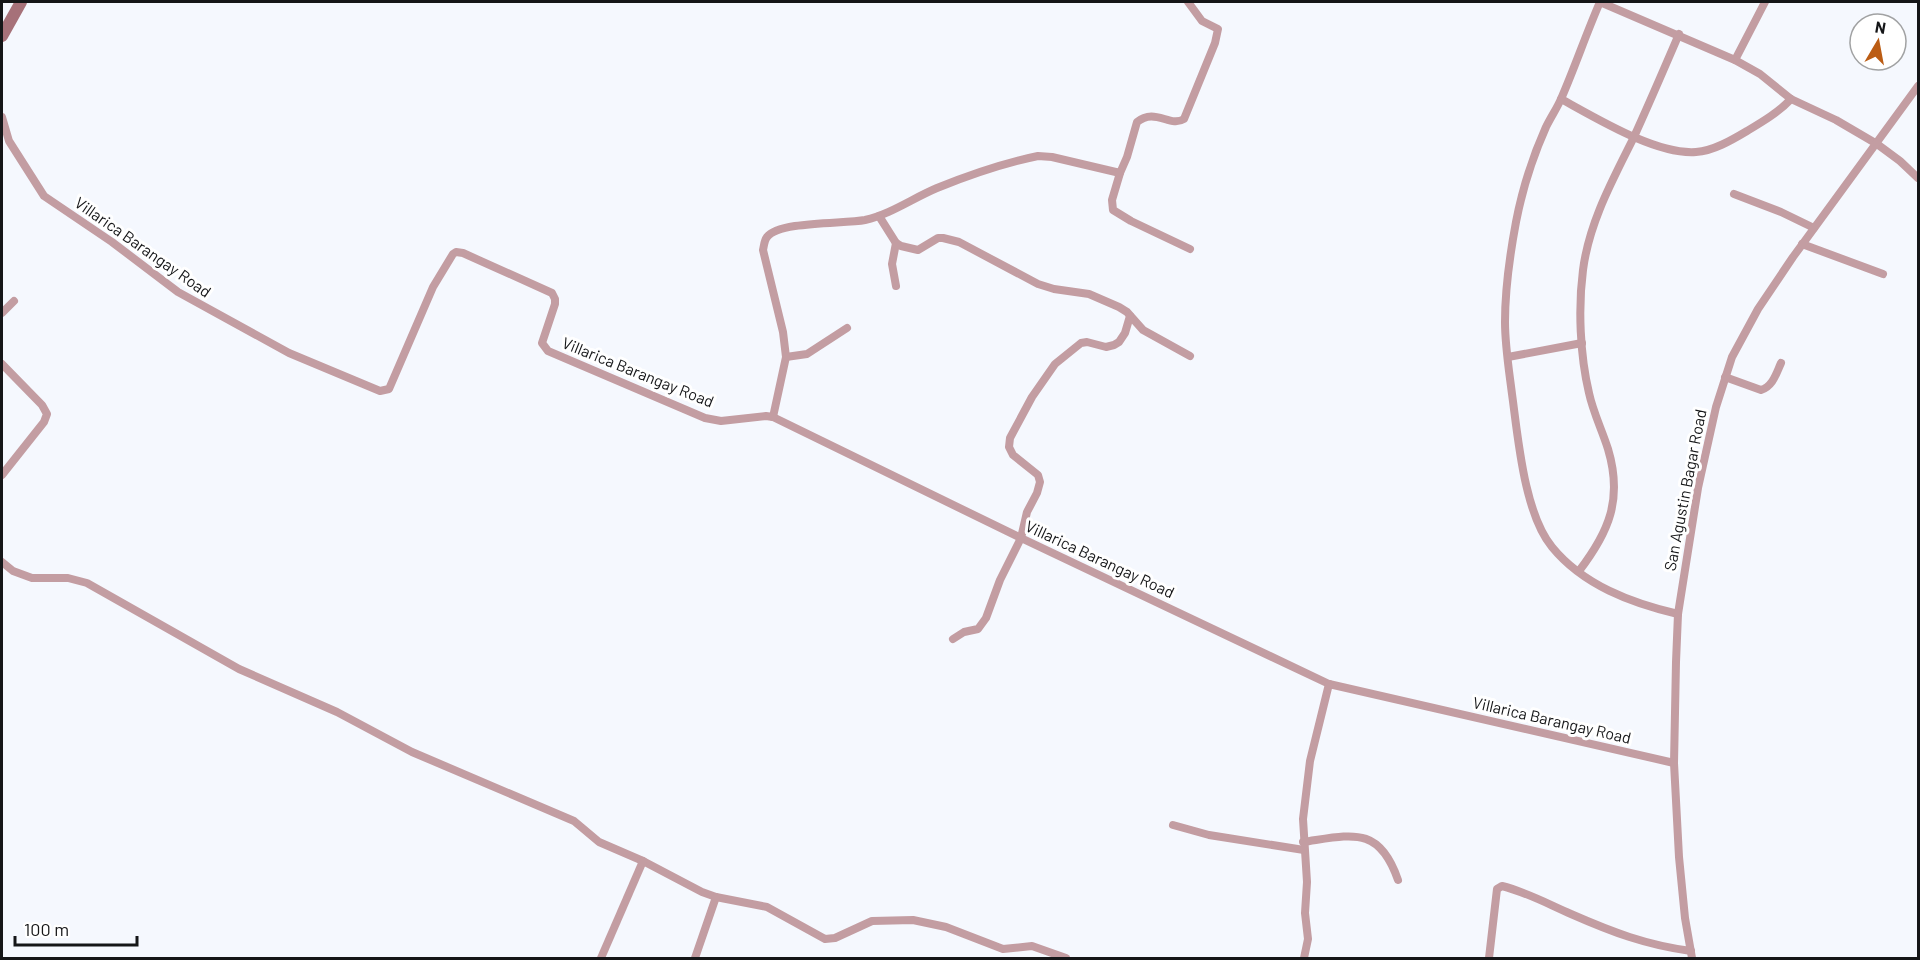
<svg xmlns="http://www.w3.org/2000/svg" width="1920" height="960" viewBox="0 0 1920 960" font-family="Barlow,sans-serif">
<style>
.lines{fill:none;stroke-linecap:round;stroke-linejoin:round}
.street{stroke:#c39da2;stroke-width:8}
.secondary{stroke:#a67179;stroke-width:12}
.labels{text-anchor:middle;stroke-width:6;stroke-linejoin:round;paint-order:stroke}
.street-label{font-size:16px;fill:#151618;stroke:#fff}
</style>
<rect width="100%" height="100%" fill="#f5f8fe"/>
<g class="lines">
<!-- street -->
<g class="street">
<polyline points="1735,60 1765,2"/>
<path d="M1561,99C1596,118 1656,155 1696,152C1713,151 1732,140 1747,131C1762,122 1779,112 1791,99"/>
<polyline points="2,117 9,141 44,196 112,242 178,292 289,353 380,391 389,389 433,287 453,254 456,252 463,253 552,293 555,299 555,304 542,343 548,351 705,418 721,421 766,416 773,417 1021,538 1329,684 1674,763"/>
<polyline points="1120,173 1112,200 1113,210 1131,221 1190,249"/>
<polyline points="1734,194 1781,212 1814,228"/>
<polyline points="879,216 896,243 901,246 918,250 938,238 943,238 959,242 1038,284 1054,289 1089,294 1119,307 1127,312 1143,330 1190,356"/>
<polyline points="1802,244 1883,274"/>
<polyline points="896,286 892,264 896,243"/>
<polyline points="2,313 14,301"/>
<polyline points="786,357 807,354 847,328"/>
<polyline points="1508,357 1582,343"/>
<polyline points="2,364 42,405 47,414 44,422 2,475"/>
<path d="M1725,377L1761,390C1773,386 1776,374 1781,363"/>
<path d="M773,417L786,357L783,332L763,250C764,246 764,241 767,237C779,221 844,224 865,220C891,214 913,198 937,188C969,175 1004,163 1038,156L1052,157L1120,173L1127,157L1137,122C1155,107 1170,128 1184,119L1215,43L1218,29L1202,21L1188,2"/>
<polyline points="2,562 13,571 32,578 68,578 87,583 239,669 337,712 412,752 574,821 599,842 643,861 702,892 716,897 767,907 825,939 835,938 872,921 913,920 946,927 1003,949 1032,946 1066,958"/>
<path d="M1579,571C1609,532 1623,499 1608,449C1602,430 1593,412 1589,393C1580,355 1578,308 1583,270C1589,223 1612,181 1633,139C1649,104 1664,69 1679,34"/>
<path d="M1678,614C1631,603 1583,585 1552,547C1524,513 1518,437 1512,394C1509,370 1505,346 1505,322C1505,289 1510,254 1516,222C1522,191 1533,156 1546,127C1551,117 1557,108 1561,99C1575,67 1586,34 1600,2L1735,60L1760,74L1791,99L1836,120L1877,144L1900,161L1918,178"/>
<polyline points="953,639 964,632 978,629 986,618 1000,580 1021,538 1027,512 1037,493 1040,482 1038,475 1013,455 1009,447 1010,438 1032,397 1055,364 1081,343 1087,342 1106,347 1114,345 1119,342 1125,333 1130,316"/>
<polyline points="1173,825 1209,835 1304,850"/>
<path d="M1303,842C1352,835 1379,825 1398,880"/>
<polyline points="601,958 643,861"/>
<polyline points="695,958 716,897"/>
<polyline points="1304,958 1308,939 1305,913 1307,882 1303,819 1310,761 1329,684"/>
<path d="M1489,958L1497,889L1502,886C1526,892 1548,904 1571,914C1612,932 1646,945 1691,951"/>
<polyline points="1692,958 1685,918 1679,857 1674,763 1676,662 1678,614 1698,488 1716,407 1732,357 1758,309 1793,257 1918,86"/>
</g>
<!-- secondary -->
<polyline class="secondary" points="2,36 21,2"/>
</g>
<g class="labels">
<!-- street labels -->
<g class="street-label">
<text transform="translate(143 247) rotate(35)" y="6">Villarica Barangay Road</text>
<text transform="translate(638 372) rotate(22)" y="6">Villarica Barangay Road</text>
<text transform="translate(1685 490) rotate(-79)" y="6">San Agustin Bagar Road</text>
<text transform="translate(1100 559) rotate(25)" y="6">Villarica Barangay Road</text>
<text transform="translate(1552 720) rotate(13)" y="6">Villarica Barangay Road</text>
</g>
</g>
<!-- border -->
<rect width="1920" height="960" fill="none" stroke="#151618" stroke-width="6"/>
<!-- north arrow -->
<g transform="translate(1878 42) rotate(10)"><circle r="28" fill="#ffffff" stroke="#a1a2a3" stroke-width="1.5"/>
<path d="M0-4.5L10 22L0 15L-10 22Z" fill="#bb5c14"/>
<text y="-9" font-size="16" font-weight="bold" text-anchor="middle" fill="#151618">N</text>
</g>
<!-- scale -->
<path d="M15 936v9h122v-9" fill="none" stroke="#151618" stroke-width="3"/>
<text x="24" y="936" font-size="18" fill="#151618" stroke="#ffffff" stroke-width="4.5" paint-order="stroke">100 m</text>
</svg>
